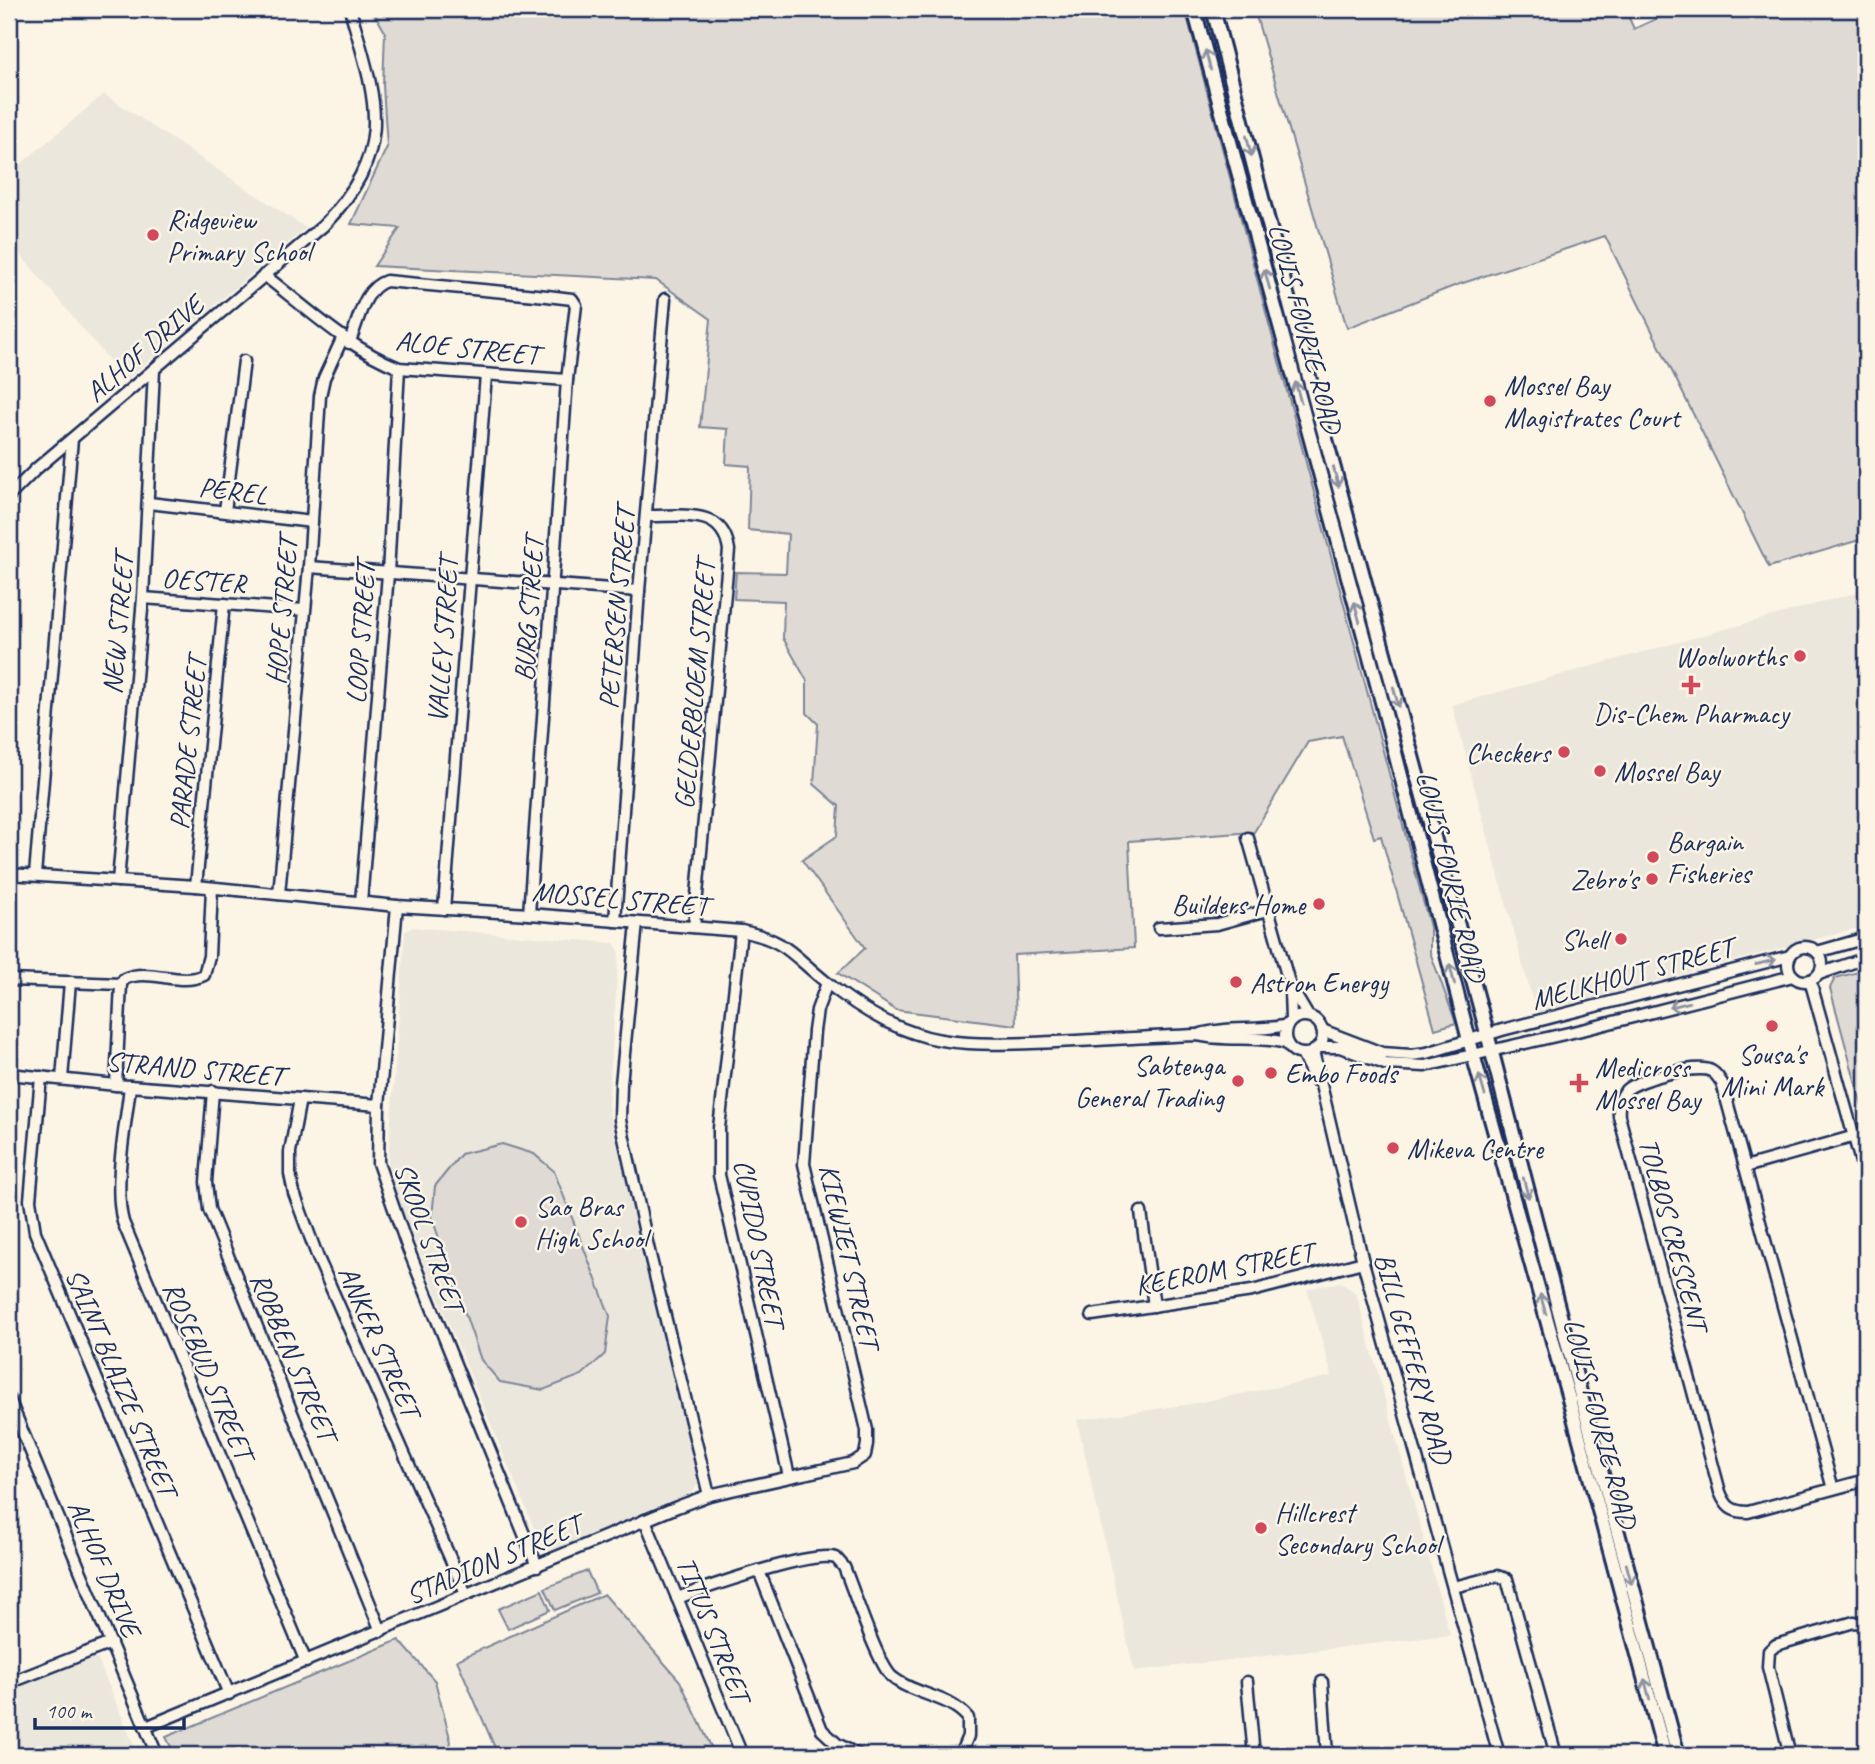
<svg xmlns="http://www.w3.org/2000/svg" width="1875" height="1764" viewBox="0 0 1875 1764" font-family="Caveat,sans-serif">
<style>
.built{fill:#ece7dc}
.green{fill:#dfdbd4;stroke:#7d8599;stroke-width:2}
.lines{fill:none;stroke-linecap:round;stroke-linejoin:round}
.minor-casing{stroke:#1b2f5e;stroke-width:15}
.major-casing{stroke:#1b2f5e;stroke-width:18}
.minor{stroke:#fcf5e5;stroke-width:10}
.major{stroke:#fcf5e5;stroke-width:12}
.oneway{stroke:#8c92a2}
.poi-dot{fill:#d1495b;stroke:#fcf5e5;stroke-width:2.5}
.labels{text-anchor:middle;stroke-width:5;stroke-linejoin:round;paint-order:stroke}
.poi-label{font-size:28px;fill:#1b2f5e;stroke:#fcf5e5;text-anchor:start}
.street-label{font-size:28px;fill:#1b2f5e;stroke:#fcf5e5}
</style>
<rect width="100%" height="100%" fill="#fcf5e5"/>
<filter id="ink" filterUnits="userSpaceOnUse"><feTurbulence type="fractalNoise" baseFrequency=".0143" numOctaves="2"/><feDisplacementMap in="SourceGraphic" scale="14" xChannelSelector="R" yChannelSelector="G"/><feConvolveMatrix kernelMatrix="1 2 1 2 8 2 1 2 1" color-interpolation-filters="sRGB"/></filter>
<g filter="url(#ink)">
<!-- built -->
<g class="built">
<polygon points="104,94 306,228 126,380 9,241 9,174"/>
<polygon points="1866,590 1866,926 1536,1013 1452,705"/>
<polygon points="412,927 614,943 619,951 608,1106 698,1483 693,1492 550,1551 542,1547 392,1187 388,1160 405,932"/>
<polygon points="1340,1282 1356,1293 1450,1635 1134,1671 1077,1420 1191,1404 1332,1376 1307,1289"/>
<polygon points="88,1656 98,1660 138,1755 9,1755 9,1689"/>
</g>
<!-- green -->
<g class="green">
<polygon points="372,9 1185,9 1430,927 1430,952 1456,1023 1435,1029 1381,836 1374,838 1342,736 1308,742 1254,832 1129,841 1134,948 1014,955 1016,1025 896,1010 838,973 865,948 802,860 837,836 839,806 814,784 818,724 807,713 807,681 783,638 784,601 734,599 736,572 786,573 788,534 748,530 750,466 726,464 728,429 700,427 711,319 656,280 374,266 400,228 351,224 387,147 383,86 385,32"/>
<polygon points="1254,9 1625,9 1634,29 1678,9 1866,9 1866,538 1769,567 1605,236 1454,286 1347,328"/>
<polygon points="1866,970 1866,1121 1830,988 1835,978"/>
<polygon points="502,1144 534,1154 554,1171 610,1316 605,1354 582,1375 543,1390 500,1382 481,1360 432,1218 435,1186 461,1154"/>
<polygon points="587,1571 597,1593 555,1610 545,1588"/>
<polygon points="542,1590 550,1610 508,1629 498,1609"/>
<polygon points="604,1594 680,1681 715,1755 498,1755 457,1660"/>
<polygon points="399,1640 435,1681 451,1742 447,1755 175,1755 166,1737"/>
</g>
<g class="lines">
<!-- minor casing -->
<g class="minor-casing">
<g id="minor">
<path d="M264,275C307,308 348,348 399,368L567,380"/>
<path d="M349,343C359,322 362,289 386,281L547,296L572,299L576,305L567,380L529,914"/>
<path d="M9,496L36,469L323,226C397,149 376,101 350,9"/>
<polyline points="149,503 312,522"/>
<polyline points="225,511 244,361"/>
<path d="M646,516C680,517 723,506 729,550L694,927"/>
<polyline points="309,567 639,591"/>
<polyline points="143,598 304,610"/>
<polyline points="1248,838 1290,986 1308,1016"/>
<path d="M9,874L196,886L397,906L529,914L741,931C787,940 792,955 826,982C851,1002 883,1023 914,1033C950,1046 993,1044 1031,1043C1086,1041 1142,1037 1197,1035C1226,1042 1257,1035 1286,1043"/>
<polyline points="35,875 72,439"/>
<polyline points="118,881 143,598 154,370"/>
<polyline points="196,886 224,604"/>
<polyline points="279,894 309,567 320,396 324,378 343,337"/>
<polyline points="361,902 388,574 399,368"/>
<polyline points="397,906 379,1105 378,1163 407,1246 537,1566"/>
<polyline points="444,909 486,375"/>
<polyline points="615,921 639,591 665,299"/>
<polyline points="637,923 621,1084 620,1120 649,1251 709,1495"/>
<polyline points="1159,928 1217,924 1268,910"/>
<polyline points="741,931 719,1128 719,1175 789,1476"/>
<circle cx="1805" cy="964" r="17"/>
<polyline points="1817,952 1866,938"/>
<polyline points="1819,974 1866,958"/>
<polyline points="9,980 121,984"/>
<polyline points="1810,980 1866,1180"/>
<polyline points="1290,989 1291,1020"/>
<circle cx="1304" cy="1035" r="19"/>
<polyline points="1322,1030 1382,1053 1411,1055 1427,1053 1502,1030 1790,956"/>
<path d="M1201,1034C1229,1026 1259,1032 1287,1025"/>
<polyline points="1318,1047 1340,1047 1385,1064 1425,1066 1586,1029 1793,976"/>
<polyline points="1313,1051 1363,1262 1499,1755"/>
<polyline points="1302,1054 1315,1080"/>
<polyline points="9,1074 116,1085 379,1105"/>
<polyline points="41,1077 30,1200 35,1232 229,1694"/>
<polyline points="62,1079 70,982"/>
<path d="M116,1085L121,984L124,979C149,967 179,987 204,975L209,956L212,888"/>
<path d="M130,1086C126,1125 113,1184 123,1222L306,1662"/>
<polyline points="213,1091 206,1182 209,1209 381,1631"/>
<polyline points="300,1099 290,1152 290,1174 294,1193 318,1258 466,1594"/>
<polyline points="1745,1167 1866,1133"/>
<polyline points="1141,1212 1154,1306"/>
<polyline points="1092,1315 1252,1291 1363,1262"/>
<polyline points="9,1399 157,1755"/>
<path d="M1833,1489L1722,1083C1719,1079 1716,1073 1711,1071C1698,1063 1636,1080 1626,1090C1620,1098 1618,1107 1619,1116L1720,1492C1726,1507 1732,1512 1748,1512L1866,1480"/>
<polyline points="645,1520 742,1755"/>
<polyline points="759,1571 822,1730 837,1744 858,1755"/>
<polyline points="1454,1587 1497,1576 1507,1579 1556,1755"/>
<path d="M677,1598C706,1588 811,1550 836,1558L844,1567C854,1591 877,1663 892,1677C913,1695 949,1695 968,1718V1736L960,1755"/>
<polyline points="1247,1682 1254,1755"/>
<polyline points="1322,1682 1327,1755"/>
<polyline points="9,1683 111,1643"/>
<polyline points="146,1727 677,1507 709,1495 853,1463 865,1455 867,1444 867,1430 804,1164 814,1031 817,1010 827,983"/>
<polyline points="1790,1755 1768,1667 1769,1651 1776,1645 1854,1622 1862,1623 1866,1627"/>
</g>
</g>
<!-- major casing -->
<g class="major-casing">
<g id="major">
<polyline points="1194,9 1382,702 1469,1040 1569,1399 1665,1755"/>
<polyline points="1213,9 1299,340 1482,1014 1581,1396 1678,1755"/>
</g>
</g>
<!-- minor -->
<use href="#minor" class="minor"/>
<!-- major -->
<use href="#major" class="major"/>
</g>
<!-- one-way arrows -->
<defs><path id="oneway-shaft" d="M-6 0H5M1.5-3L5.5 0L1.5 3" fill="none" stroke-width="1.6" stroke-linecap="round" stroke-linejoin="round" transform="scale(1.75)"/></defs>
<g class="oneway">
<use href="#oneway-shaft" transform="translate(1208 60) rotate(-105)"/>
<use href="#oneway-shaft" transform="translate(1249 146) rotate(76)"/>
<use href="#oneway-shaft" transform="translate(1267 279) rotate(-105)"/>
<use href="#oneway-shaft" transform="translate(1298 392) rotate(-105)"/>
<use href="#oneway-shaft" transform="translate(1336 477) rotate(75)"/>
<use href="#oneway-shaft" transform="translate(1357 612) rotate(-105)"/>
<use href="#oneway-shaft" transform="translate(1396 697) rotate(75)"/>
<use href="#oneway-shaft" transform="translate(1766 962) rotate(-14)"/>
<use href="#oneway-shaft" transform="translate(1452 974) rotate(-104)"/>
<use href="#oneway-shaft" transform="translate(1679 1005) rotate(166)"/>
<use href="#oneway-shaft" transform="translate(1482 1085) rotate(-106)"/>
<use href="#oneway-shaft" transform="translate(1526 1188) rotate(75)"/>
<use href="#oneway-shaft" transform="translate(1543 1304) rotate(-106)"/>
<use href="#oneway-shaft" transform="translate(1629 1574) rotate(75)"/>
<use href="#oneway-shaft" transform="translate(1647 1689) rotate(-105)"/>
</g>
</g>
<!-- markers -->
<g class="poi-dot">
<circle cx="153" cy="235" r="7"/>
<circle cx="1490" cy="401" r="7"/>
<circle cx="1800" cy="656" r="7"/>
<path d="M1687.5 674.5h7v7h7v7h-7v7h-7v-7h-7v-7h7z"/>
<circle cx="1564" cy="752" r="7"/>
<circle cx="1600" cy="771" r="7"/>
<circle cx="1653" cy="857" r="7"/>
<circle cx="1652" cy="879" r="7"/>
<circle cx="1319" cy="904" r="7"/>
<circle cx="1621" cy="939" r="7"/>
<circle cx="1236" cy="982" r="7"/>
<circle cx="1772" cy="1026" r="7"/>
<circle cx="1271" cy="1073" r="7"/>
<circle cx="1238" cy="1081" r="7"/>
<path d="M1575.5 1072.5h7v7h7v7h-7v7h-7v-7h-7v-7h7z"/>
<circle cx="1393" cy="1148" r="7"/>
<circle cx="521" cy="1222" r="7"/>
<circle cx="1261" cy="1528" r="7"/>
</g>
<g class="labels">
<!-- poi labels -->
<g class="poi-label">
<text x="167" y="229">Ridgeview<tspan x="167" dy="32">Primary School</tspan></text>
<text x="1504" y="395">Mossel Bay<tspan x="1504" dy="32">Magistrates Court</tspan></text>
<text x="1786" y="666" text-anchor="end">Woolworths</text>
<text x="1691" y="723" text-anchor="middle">Dis-Chem Pharmacy</text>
<text x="1550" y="762" text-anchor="end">Checkers</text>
<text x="1614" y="781">Mossel Bay</text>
<text x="1667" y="851">Bargain<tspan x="1667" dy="32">Fisheries</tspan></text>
<text x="1638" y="889" text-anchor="end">Zebro's</text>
<text x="1305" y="914" text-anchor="end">Builders Home</text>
<text x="1607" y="949" text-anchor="end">Shell</text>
<text x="1250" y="992">Astron Energy</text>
<text x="1772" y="1064" text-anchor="middle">Sousa's<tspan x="1772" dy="32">Mini Mark</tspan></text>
<text x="1224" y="1075" text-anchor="end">Sabtenga<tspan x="1224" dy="32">General Trading</tspan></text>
<text x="1595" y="1077">Medicross<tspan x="1595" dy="32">Mossel Bay</tspan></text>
<text x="1285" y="1083">Embo Foods</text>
<text x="1407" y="1158">Mikeva Centre</text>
<text x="535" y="1216">Sao Bras<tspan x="535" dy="32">High School</tspan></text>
<text x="1275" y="1522">Hillcrest<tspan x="1275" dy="32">Secondary School</tspan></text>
</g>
<!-- street labels -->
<g class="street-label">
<text transform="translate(1306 328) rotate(75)" y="10">LOUIS FOURIE ROAD</text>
<text transform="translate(467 347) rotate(6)" y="10">ALOE STREET</text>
<text transform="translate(144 348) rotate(-41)" y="10">ALHOF DRIVE</text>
<text transform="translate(233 490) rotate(7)" y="10">PEREL</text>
<text transform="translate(204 580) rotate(4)" y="10">OESTER</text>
<text transform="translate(616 608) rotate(-85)" y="10">PETERSEN STREET</text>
<text transform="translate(528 609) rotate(-86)" y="10">BURG STREET</text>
<text transform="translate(281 611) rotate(-85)" y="10">HOPE STREET</text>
<text transform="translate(117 624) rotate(-85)" y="10">NEW STREET</text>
<text transform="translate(360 633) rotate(-86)" y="10">LOOP STREET</text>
<text transform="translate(442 640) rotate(-86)" y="10">VALLEY STREET</text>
<text transform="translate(694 685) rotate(-85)" y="10">GELDERBLOEM STREET</text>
<text transform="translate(187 743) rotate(-84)" y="10">PARADE STREET</text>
<text transform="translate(1452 876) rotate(76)" y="10">LOUIS FOURIE ROAD</text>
<text transform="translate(620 898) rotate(5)" y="10">MOSSEL STREET</text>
<text transform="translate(1632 973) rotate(-15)" y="10">MELKHOUT STREET</text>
<text transform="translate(195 1068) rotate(5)" y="10">STRAND STREET</text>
<text transform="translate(1674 1234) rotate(75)" y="10">TOLBOS CRESCENT</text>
<text transform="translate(430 1237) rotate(70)" y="10">SKOOL STREET</text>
<text transform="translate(760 1243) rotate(79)" y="10">CUPIDO STREET</text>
<text transform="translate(850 1256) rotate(77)" y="10">KIEWIET STREET</text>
<text transform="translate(1224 1268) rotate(-11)" y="10">KEEROM STREET</text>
<text transform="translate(380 1341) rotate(66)" y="10">ANKER STREET</text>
<text transform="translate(294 1356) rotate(67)" y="10">ROBBEN STREET</text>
<text transform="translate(1414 1358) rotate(74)" y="10">BILL GEFFERY ROAD</text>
<text transform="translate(209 1370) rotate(67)" y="10">ROSEBUD STREET</text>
<text transform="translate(122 1382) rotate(67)" y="10">SAINT BLAIZE STREET</text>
<text transform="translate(1601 1423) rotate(75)" y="10">LOUIS FOURIE ROAD</text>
<text transform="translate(493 1559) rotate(-23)" y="10">STADION STREET</text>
<text transform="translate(105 1568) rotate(67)" y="10">ALHOF DRIVE</text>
<text transform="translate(714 1629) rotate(68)" y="10">TITUS STREET</text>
</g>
</g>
<!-- margin -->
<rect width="1875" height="1764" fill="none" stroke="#fcf5e5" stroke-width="35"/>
<rect x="18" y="18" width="1840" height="1729" fill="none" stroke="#1b2f5e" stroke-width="2.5" filter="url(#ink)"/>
<!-- scale -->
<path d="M35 1718v10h149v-10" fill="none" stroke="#1b2f5e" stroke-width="3.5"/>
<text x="46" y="1718" font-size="21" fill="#1b2f5e" stroke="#fcf5e5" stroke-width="5" paint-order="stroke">100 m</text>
</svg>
